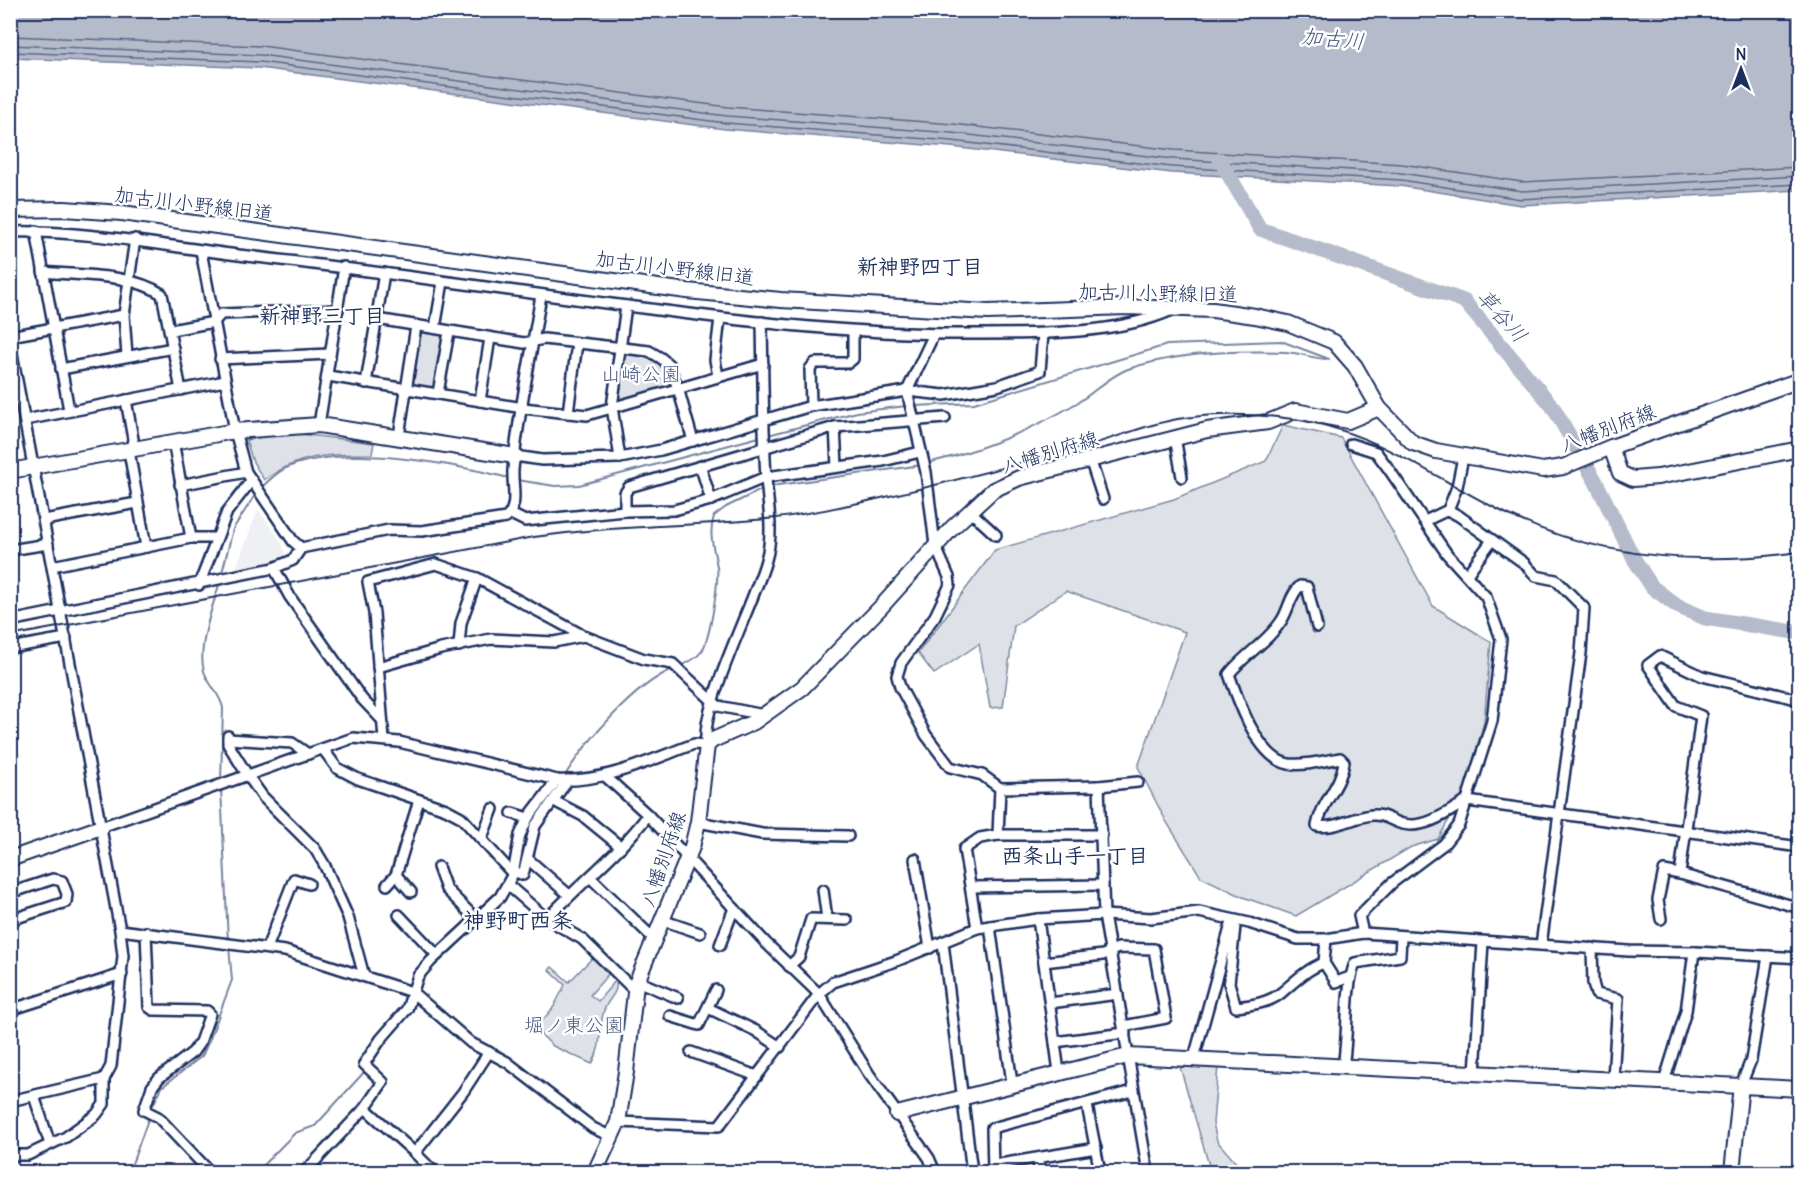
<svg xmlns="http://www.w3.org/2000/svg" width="1810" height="1183" viewBox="0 0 1810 1183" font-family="Delius,'Klee One',sans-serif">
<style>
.built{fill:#eff0f4}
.green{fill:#dee1e7;stroke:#7c88a2;stroke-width:1.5}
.water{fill:#b5bbca;stroke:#77839f;stroke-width:1.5}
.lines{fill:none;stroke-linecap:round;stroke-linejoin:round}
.shore{stroke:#596789;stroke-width:1.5}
.stream{stroke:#77839f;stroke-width:2}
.river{stroke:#b5bbca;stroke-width:15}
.street-casing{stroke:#1b2f5e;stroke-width:14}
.secondary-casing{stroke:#1b2f5e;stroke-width:18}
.street{stroke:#fff;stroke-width:9}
.secondary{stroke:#fff;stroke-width:14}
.rail{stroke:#1b2f5e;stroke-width:2}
.labels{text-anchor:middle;stroke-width:5;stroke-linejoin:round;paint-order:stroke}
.street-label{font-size:20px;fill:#1b2f5e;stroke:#fff}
.park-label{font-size:20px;fill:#4c5c80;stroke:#fff}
.water-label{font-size:21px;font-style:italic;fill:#49597e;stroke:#fff}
.neighbourhood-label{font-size:21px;font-weight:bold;fill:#1b2f5e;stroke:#fff}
.quarter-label{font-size:22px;font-weight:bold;fill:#1b2f5e;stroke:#fff}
</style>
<rect width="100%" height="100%" fill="#fff"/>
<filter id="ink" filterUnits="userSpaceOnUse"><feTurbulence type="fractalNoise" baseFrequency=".0167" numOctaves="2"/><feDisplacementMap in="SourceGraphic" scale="12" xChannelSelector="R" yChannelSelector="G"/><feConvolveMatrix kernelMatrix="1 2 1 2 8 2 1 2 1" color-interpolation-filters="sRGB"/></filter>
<g filter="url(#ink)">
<!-- built -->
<polygon class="built" points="258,509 282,543 286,556 285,559 242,573 235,571"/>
<!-- green -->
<g class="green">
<polygon points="424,332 439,333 446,340 437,390 414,389 410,384 419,335"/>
<path d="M627,351C652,354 664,357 673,382L670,388L620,401L617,397L622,356Z"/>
<polygon points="1283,425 1341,438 1433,606 1491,642 1484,722 1465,791 1438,839 1411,847 1296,916 1243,897 1201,877 1166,821 1138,767 1185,632 1066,591 1014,626 1003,707 990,708 979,644 934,674 918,653 995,550 1174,499 1266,461"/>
<path d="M299,434L374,443L372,454C329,454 300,454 264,480L253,462L246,440L273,435Z"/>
<path d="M595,955L611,971L590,995L598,1001L616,980C619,996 606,998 603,1014C599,1032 602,1047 592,1064L553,1046L535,1029L553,1008L565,985L549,970L552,967L569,982Z"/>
<polygon points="1218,1066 1213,1123 1217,1141 1244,1172 1211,1172 1180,1067"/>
</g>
<!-- water -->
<polygon class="water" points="11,10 1799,11 1799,190 1521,205 1400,186 1172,173 951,147 725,129 259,68 11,58"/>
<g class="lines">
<!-- shore -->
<g class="shore">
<polyline points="10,36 261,46 728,107 953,124 1174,150 1402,164 1522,182 1800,167"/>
<polyline points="10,45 260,55 727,116 952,133 1173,159 1401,173 1522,191 1800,176"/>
<polyline points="10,52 260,62 726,123 952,141 1172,167 1401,180 1521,199 1800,184"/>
</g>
<!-- stream -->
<g class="stream">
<polyline points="915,406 974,403 1167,345 1281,341 1329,359"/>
<polyline points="768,435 857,412 906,406"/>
<path d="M928,463C979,451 1030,431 1075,404C1093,394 1109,376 1128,369C1177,352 1234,350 1286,352C1299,353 1312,358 1326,359"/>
<polyline points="517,480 555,486 579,485 763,436"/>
<polyline points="771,486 922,465"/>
<path d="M261,488C268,481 277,472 286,468C343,443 450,463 509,478"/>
<polyline points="221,577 233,529 257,492"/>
<path d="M220,582C213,605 197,648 204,671C208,685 220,693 223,708L221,782"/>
<path d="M679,667C688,663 696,659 702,651C710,638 719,583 717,567C714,548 708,535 714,516L726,507L765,488"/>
<path d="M564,777C586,741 635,685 673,669"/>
<polyline points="221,787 228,942"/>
<polyline points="545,803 559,784"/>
<polyline points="529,826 538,813"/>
<polyline points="519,869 526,833"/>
<polyline points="513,886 517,874"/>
<polyline points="468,933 492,910"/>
<polyline points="435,964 459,941"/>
<polyline points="369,1066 382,1045"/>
<polyline points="150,1111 162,1087 202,1056 211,1036 232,980 229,947"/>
<polyline points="129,1172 149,1117"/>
<polyline points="256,1172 295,1133 315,1126 366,1070"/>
</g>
<!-- river -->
<polyline class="river" points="1220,160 1260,229 1464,301 1553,407 1596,482 1634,559 1652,587 1677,606 1705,618 1800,633"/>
<!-- street casing -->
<g class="street-casing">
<g id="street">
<polyline points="36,231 69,410"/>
<path d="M10,232C88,230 162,246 238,255C371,270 503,290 635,307C748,322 861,335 975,334C1034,334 1118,335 1172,310"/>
<path d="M201,251L235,431L246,472L293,541L301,548L389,530L422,531L506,518C519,507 512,486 513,470C518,412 532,353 541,295"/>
<path d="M43,272C81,276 129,273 162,294L181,390"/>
<polyline points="377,319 524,343 544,339 649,351 661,358 669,365 678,388 693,441"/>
<polyline points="435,328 443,282"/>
<polyline points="171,330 214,322 221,314 338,310"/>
<polyline points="934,334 907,391 926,472 935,545 949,577 950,585 935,616 901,663 897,676 900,687 926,735 950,767 982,775 1000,788 1099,786 1104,915 1148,1172"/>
<polyline points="10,336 124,315"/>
<polyline points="10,343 120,930 123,956 111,1066 104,1079 104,1104 96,1115 66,1137 28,1155 10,1155"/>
<polyline points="127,356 124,315 135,239"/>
<polyline points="220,359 330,354"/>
<polyline points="61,369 173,348"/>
<polyline points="328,376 523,408 587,415 763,364"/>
<polyline points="718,376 715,360 720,318"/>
<polyline points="366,383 384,273"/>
<polyline points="438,393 449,332"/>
<polyline points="126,400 133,439 130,457 146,547"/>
<polyline points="480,401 490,338"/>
<polyline points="811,406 810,369 815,363 848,363 853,359 853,331"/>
<polyline points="568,413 577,343"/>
<polyline points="25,420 225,381"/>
<polyline points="319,425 344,267"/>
<polyline points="835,427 837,466"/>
<polyline points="399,436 416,326"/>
<polyline points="1175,437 1182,477"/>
<polyline points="173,441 191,538"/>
<polyline points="1351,444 1376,452 1388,468 1447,554 1486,597 1501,639 1492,721 1459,825 1444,844 1392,883 1359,916 1363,933"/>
<polyline points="515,456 542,460 620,458 661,450 811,406 907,391 944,395 997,386 1040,371 1043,334"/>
<polyline points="620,458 612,407 626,306"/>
<polyline points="1090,459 1103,499"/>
<polyline points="701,468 711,500"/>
<polyline points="180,485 246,472"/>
<polyline points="1448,510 1457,487 1463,457"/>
<polyline points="625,511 625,493 629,487 835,427 945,418"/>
<polyline points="970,511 996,535"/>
<polyline points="511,514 525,521 625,511 674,510 711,500 766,477 883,461 920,452"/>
<polyline points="44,520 137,503"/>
<polyline points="1425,521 1448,510 1459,516 1524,563 1536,576 1556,580 1584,608 1581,653 1541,945"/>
<polyline points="10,550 48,544"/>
<polyline points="52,566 191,538 215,538"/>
<polyline points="274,568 290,597 362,699 382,720"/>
<path d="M1467,575C1475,562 1484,552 1492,540"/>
<polyline points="199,585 227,512 251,481"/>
<polyline points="10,621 274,568 293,560 301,548"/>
<path d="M1317,627L1307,587L1300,586C1290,595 1289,609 1282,620C1269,641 1245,654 1229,674C1238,700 1258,759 1289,764C1306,766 1323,761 1340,758L1344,762C1341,787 1321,802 1317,826C1336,829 1353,817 1372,815C1385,814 1391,821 1403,824C1426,829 1448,812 1467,801L1800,847"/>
<polyline points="459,646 461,623 477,578 584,636 644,659 673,664 718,706 764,715"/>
<polyline points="10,648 66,638"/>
<polyline points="378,667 441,649 491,639 554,642 584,636"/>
<polyline points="1800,700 1702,676 1660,656 1648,665 1676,706 1701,716 1680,874 1800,908"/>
<polyline points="228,736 228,744 248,776 263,797 315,849 324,864 348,917 364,976"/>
<polyline points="228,739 292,743 308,754"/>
<polyline points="384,740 374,613 368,582 436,564 477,578"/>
<polyline points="323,749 337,768 358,779 446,809 461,817 513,874"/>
<polyline points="605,776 648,815 766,943 819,994 869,1074 929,1158 935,1172"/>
<polyline points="1099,786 1138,782"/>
<polyline points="1000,788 998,835 1102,835"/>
<polyline points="554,801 583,816 621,847"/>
<polyline points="512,813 528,818"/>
<polyline points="698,822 762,834 848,836"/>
<path d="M101,827L353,738L399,742L557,780C604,783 650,760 694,744L707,745C697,713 756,599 766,560C774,532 768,506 766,478C763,426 763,374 762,322"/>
<polyline points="482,838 493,809"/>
<polyline points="915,859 930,948"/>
<polyline points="529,860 569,895"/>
<polyline points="438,867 446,889 476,919"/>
<polyline points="514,871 523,875 535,826 568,780"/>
<polyline points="590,877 654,939"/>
<polyline points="387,885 396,875"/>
<polyline points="508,885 547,919 582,939 635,991"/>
<polyline points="971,887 1103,885"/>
<polyline points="823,890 827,919"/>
<polyline points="411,892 396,875 419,800"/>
<polyline points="10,893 53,879 62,881 67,894 66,902 10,920"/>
<polyline points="399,915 437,955"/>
<path d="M547,919C580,883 619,854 648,815"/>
<polyline points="1038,919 1059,1072"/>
<polyline points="1661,919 1658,900 1664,871 1680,874"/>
<polyline points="662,920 700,933"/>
<path d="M1231,925L1235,926L1229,983L1236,1007C1251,1005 1269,1003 1281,993C1293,983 1308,968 1324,963"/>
<polyline points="990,926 1012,1083"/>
<polyline points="977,928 964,849 980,838 998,835"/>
<polyline points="120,930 285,951 412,992 471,1043 507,1062 593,1128 612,1137"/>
<polyline points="146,932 149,1007 153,1010 207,1011 210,1014 200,1042 193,1052 159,1078 152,1087 144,1110 158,1117 210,1172"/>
<polyline points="1326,939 1324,963 1336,982 1350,977"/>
<polyline points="943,943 972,1172"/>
<polyline points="720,945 734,908"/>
<polyline points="267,948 294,879 309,884"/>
<polyline points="1592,948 1593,983 1596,994 1618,999 1613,1079"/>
<polyline points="1044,962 1103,955 1118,948 1154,949 1166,1018 1124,1026"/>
<polyline points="789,966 799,957 811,919 847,920"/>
<polyline points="637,981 678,998"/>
<polyline points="1050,1003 1118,994"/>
<polyline points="708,1008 756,1031 780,1047"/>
<polyline points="10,1010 122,974"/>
<polyline points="670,1016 699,1025 716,990"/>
<polyline points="1055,1042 1125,1033"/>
<polyline points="691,1052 757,1076"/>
<polyline points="1194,1058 1230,928"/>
<path d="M1343,1066C1349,1034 1344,991 1355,963L1400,956L1401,937"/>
<polyline points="1475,1073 1483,942"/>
<polyline points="1664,1082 1686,1011 1694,952"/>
<polyline points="1741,1085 1751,1060 1768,956"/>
<polyline points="34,1096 50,1144"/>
<polyline points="10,1101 104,1079"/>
<polyline points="1087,1105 1100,1172"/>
<polyline points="365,1108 415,1153"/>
<polyline points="618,1122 719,1126 819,994 833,982 896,961 977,928 1038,919 1104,915 1151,918 1199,912 1249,923 1298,939 1326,939 1363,933 1629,951 1696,952 1800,958"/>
<polyline points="1038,1159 1039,1172"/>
<polyline points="994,1165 1096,1148"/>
<polyline points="305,1172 365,1108 383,1082 364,1064 381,1039 407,1009 418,976 431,961 500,897 513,874 520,835 528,818 557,780"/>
<polyline points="434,1172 415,1153 463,1092 489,1052"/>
<polyline points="993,1172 992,1128 1133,1091"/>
</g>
</g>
<!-- secondary casing -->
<g class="secondary-casing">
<g id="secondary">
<polyline points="10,210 64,209 122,213 687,291 781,300 988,312 1126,307 1213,310 1255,316 1288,323 1334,342 1355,366 1379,408 1413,443 1436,451 1543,470 1563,467 1611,447 1800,380"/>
<polyline points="1611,447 1620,473 1633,479 1658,477 1800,449"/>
<polyline points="10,471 235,431 319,425 515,456"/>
<polyline points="10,859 101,827"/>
<polyline points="897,1114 1128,1056 1800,1089"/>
<polyline points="595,1172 618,1122 626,1072 636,984 692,847 698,822 707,745 713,740 754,722 802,688 881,607 952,528 993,490 1019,478 1207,430 1268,422 1295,411 1348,421 1379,408"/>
<polyline points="1732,1172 1741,1085"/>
</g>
</g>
<!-- street -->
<use href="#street" class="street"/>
<!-- secondary -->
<use href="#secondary" class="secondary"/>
<!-- rail -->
<path class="rail" d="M10,636L534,537C615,525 695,527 776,518C802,515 828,509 854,504C933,487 1012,465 1090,445C1121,436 1153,422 1185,418C1214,414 1247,414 1277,417C1367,425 1422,471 1499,510C1592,558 1697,566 1800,552"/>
</g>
</g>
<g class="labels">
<!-- street labels -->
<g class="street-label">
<text transform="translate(194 204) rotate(7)" y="7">加古川小野線旧道</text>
<text transform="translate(675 268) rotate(7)" y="7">加古川小野線旧道</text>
<text transform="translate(1158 293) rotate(1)" y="7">加古川小野線旧道</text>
<text transform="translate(1608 428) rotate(-21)" y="7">八幡別府線</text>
<text transform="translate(1050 452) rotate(-17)" y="7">八幡別府線</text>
<text transform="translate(663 859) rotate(-71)" y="7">八幡別府線</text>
</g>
<!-- park labels -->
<g class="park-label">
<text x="641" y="381">山崎公園</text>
<text x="574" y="1032">堀ノ東公園</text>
</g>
<!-- water labels -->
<g class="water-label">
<text transform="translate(1333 39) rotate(5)" y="7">加古川</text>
<text transform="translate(1502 316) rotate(48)" y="7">草谷川</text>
</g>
<!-- neighbourhood labels -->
<g class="neighbourhood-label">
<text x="920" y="274">新神野四丁目</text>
<text x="322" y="323">新神野三丁目</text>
<text x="1075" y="863">西条山手一丁目</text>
</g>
<!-- quarter labels -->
<g class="quarter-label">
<text x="518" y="928">神野町西条</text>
</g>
</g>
<!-- margin -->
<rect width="1810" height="1183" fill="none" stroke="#fff" stroke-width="36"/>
<rect x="18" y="18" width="1774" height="1147" fill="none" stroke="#1b2f5e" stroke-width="2" filter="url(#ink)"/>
<!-- north arrow -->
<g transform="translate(1741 69)" stroke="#ffffff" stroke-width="4.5" paint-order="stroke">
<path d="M0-4.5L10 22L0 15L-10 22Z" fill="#1b2f5e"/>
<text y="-9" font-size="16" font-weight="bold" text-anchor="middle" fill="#1b2f5e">N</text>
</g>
</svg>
